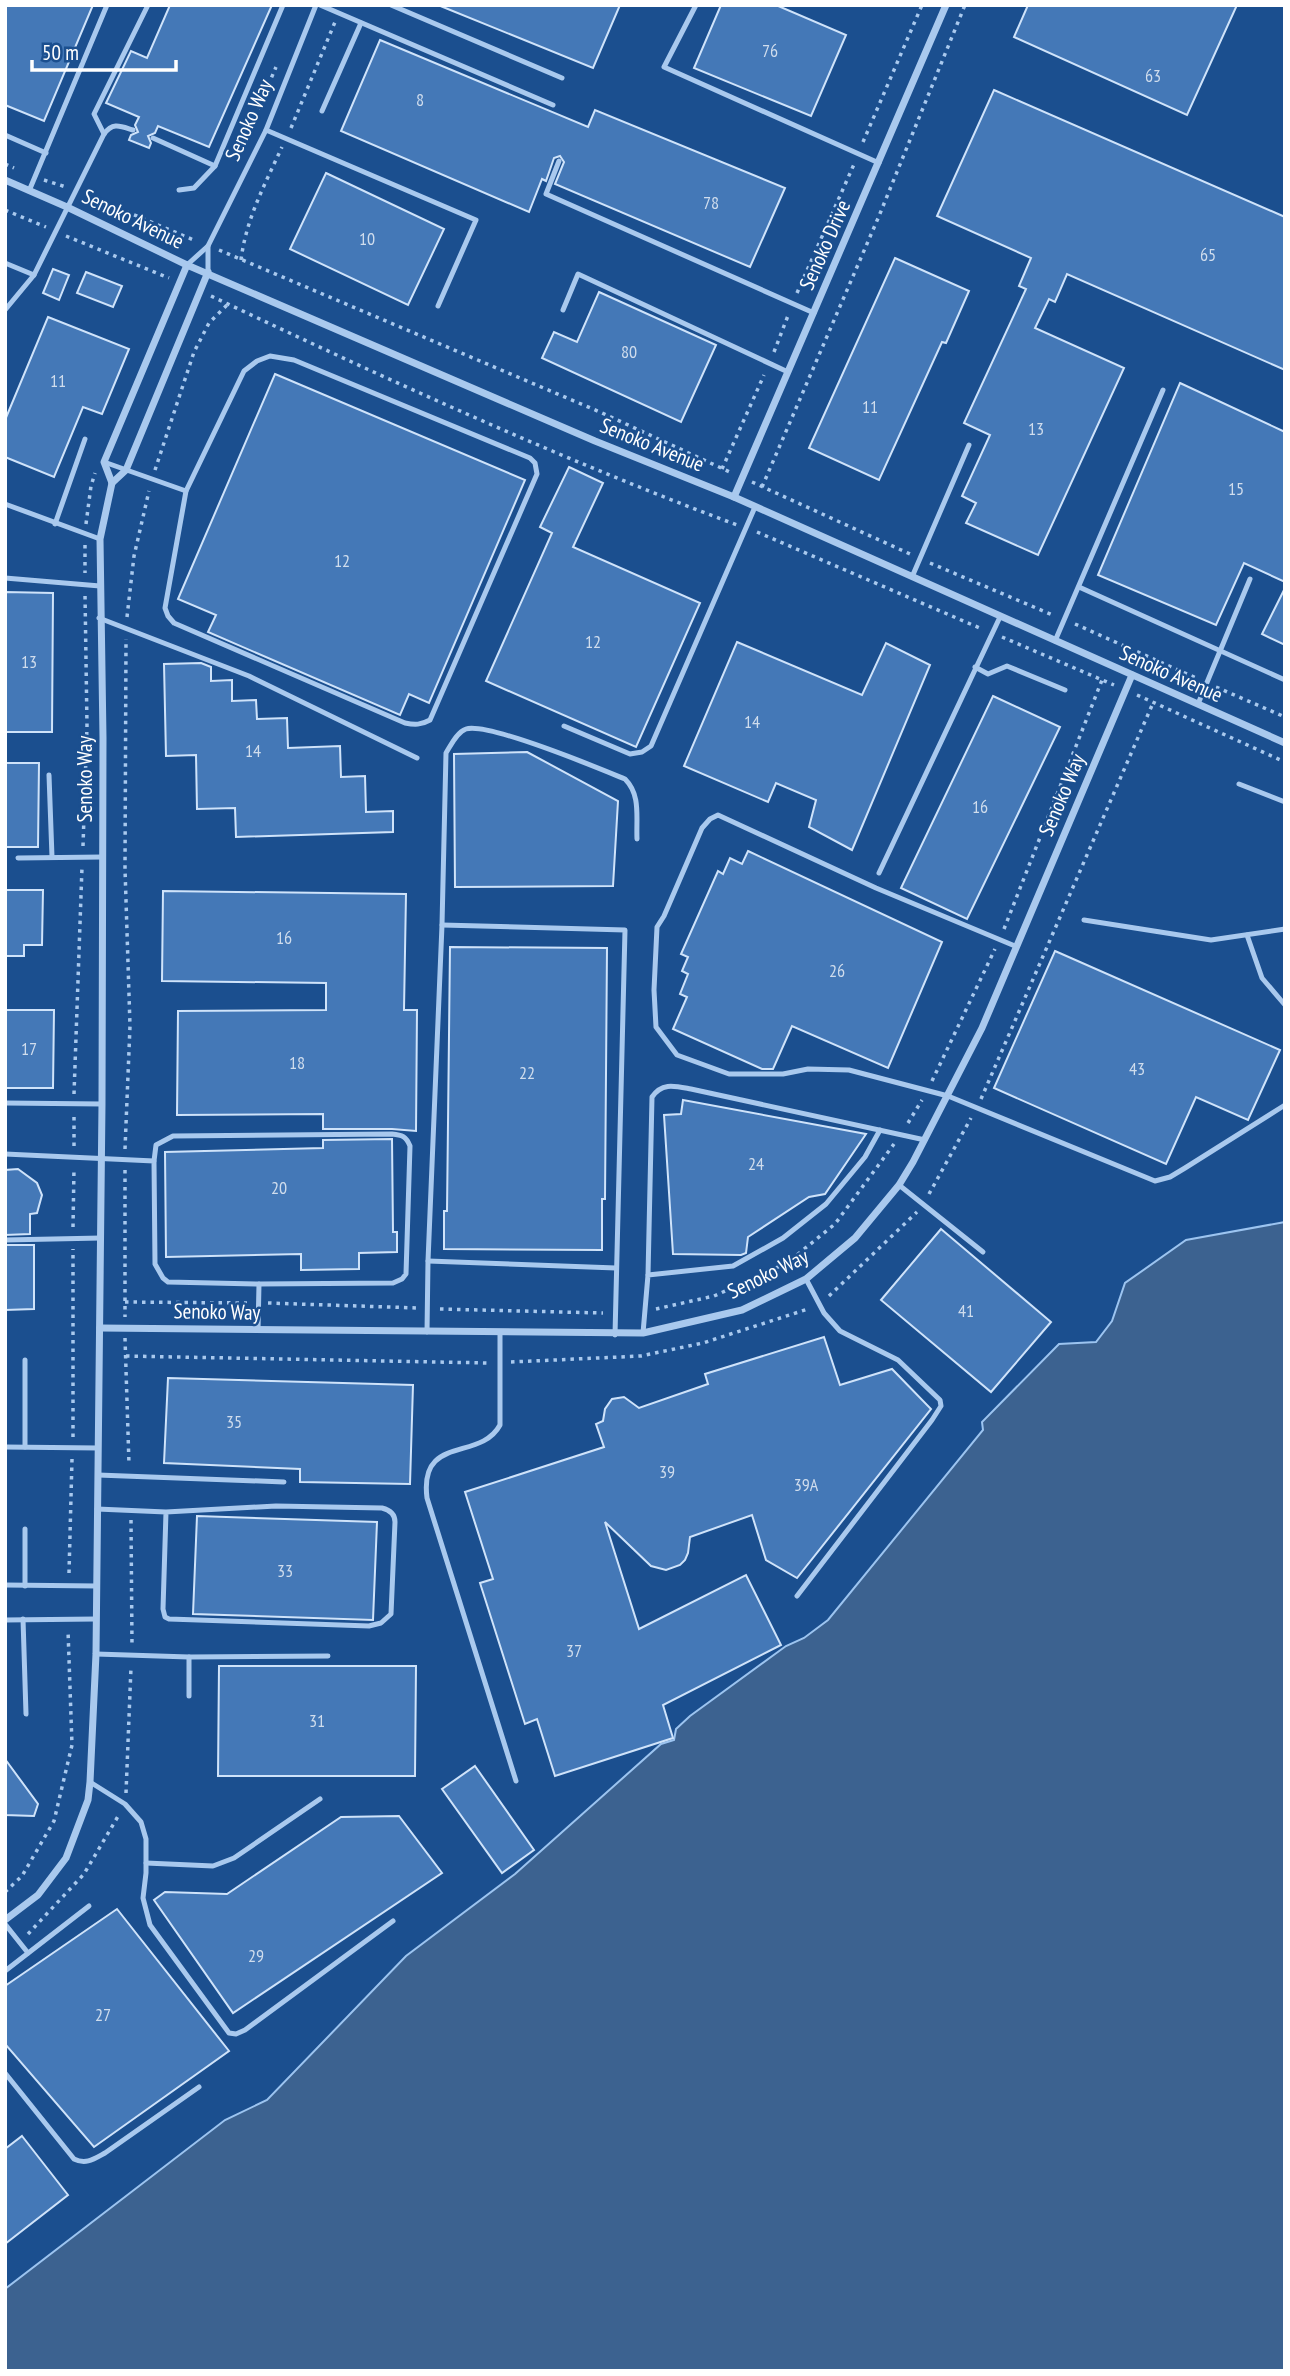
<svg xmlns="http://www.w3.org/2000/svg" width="1290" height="2376" viewBox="0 0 1290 2376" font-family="'PT Sans Narrow',sans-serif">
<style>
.water{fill:#3c6290;stroke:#9cc4f0;stroke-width:2}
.building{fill:#4478b7;stroke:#cfe3fa;stroke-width:2}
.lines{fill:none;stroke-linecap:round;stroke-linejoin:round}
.path{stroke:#a9c9ee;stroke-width:3.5;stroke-dasharray:3.5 5;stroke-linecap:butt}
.lane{stroke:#a9c9ee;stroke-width:5}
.street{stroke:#a9c9ee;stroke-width:7}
.labels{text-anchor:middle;stroke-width:5;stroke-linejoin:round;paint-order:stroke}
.number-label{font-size:18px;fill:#d0dded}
.street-label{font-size:21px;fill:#fff;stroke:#1b4f8f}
</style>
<rect width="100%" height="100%" fill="#1b4f8f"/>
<!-- water -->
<polygon class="water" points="1285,1222 1285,2371 5,2371 5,2289 225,2120 267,2100 406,1956 515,1874 661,1744 674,1740 676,1729 690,1716 786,1646 804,1638 828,1620 983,1430 982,1422 1059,1344 1096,1342 1112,1321 1125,1283 1186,1240"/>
<!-- building -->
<g class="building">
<polygon points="5,5 93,5 44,121 5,105"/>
<polygon points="170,5 272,5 209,147 158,126 155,133 148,136 151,143 149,148 129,140 131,135 138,132 135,125 139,117 106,103 131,51 147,58"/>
<polygon points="438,5 620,5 593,68"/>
<polygon points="721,5 776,5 846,35 811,116 694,68"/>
<polygon points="1028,5 1237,5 1187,115 1014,37"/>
<polygon points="380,40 588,127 595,110 785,188 750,267 555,184 564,162 560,156 554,158 546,181 542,179 529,212 341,131"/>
<polygon points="994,90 1285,217 1285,370 1067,274 1055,302 1049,299 1035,328 1124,368 1038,555 966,523 976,503 962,496 990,435 964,423 1026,289 1019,286 1031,258 937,216"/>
<polygon points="326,173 444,229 408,305 290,249"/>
<polygon points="895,258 969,291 946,343 942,342 879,480 809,448"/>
<polygon points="53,269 69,275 59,300 43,293"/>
<polygon points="86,272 122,286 113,307 77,293"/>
<polygon points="599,292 716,345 681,422 542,358 554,332 577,342"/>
<polygon points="48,317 129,349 102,414 83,407 54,477 5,457 5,420"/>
<polygon points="275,374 525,480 429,703 409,694 400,715 208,632 216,615 178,599"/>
<polygon points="1180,383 1285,432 1285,582 1244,563 1216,625 1098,575"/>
<polygon points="569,467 603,483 573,547 700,603 636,747 486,681 552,533 540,527"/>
<polygon points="1285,588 1285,645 1262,634"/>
<polygon points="5,592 53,593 52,732 5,732"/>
<polygon points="737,642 862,695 886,643 930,665 852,850 809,827 816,800 776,783 768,802 684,766"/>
<polygon points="201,663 211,667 211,681 232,680 232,701 256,700 257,719 287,718 288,748 340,746 341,777 365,776 366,812 393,811 393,832 236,837 235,808 197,809 196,755 166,756 164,664"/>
<polygon points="993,696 1060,727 967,919 901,888"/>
<polygon points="527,752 618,801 613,886 455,887 454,754"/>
<polygon points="5,763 39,763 38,847 5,847"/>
<polygon points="748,851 942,942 888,1068 792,1026 773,1069 762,1069 673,1029 687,997 680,994 688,974 682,971 688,957 681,954 718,871 723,874 730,858 742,864"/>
<polygon points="5,890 43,890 42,945 24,945 24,956 5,956"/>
<polygon points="163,891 406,894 404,1010 417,1010 416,1131 392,1129 323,1129 323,1114 177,1115 178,1011 326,1010 326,983 162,981"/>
<polygon points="450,947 607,948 605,1199 602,1199 602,1250 444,1249 444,1211 447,1211"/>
<polygon points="1055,951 1280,1050 1248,1120 1196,1097 1166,1164 994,1088"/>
<polygon points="5,1010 54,1010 53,1088 5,1088"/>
<polygon points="683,1100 866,1134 825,1194 809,1197 748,1237 746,1253 741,1255 673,1254 664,1115 681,1114"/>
<polygon points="392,1139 393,1232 397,1232 397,1252 359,1253 359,1269 301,1270 301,1254 166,1257 165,1152 323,1148 323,1140"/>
<polygon points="18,1169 37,1183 42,1195 37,1213 30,1214 30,1234 5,1235 5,1170"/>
<polygon points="941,1229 1051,1322 991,1392 881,1300"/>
<polygon points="5,1245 34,1245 34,1309 5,1310"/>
<polygon points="824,1337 840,1385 892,1369 931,1409 797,1578 766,1560 752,1515 690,1537 688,1553 685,1560 680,1565 666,1570 651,1566 605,1522 639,1629 746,1575 781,1645 663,1705 673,1738 555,1776 537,1719 525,1724 480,1583 493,1579 465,1492 604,1447 596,1424 603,1421 605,1409 612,1399 624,1397 639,1408 708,1384 705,1374"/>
<polygon points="168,1378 413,1385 410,1484 300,1482 300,1469 164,1463"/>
<polygon points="197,1516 377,1522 373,1620 193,1614"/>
<polygon points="219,1666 416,1666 415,1776 218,1776"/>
<polygon points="5,1759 38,1804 34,1816 5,1815"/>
<polygon points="475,1766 534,1850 502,1873 442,1789"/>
<polygon points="399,1816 442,1873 233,2013 154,1900 165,1892 227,1894 341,1817"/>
<polygon points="117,1909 229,2051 94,2147 5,2044 5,1986"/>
<polygon points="22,2136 68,2195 5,2244 5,2149"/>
</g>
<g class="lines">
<!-- path -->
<g class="path">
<polyline points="291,128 335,22"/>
<polyline points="245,140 276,67"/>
<polyline points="863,142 922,5"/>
<polyline points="5,164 14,168"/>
<polyline points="44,180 66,187"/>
<polyline points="87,195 196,241"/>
<polyline points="5,210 46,227"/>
<polyline points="66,236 169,278"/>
<polyline points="219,250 600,412 732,473"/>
<path d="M241,260C246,219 265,184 282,147"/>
<polyline points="797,293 855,162"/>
<path d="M211,296C384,378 558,458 737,525"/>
<polyline points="774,352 789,313"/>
<polyline points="722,469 764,375"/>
<polyline points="155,470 194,352 209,323 228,304"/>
<polyline points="752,482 910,554"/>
<polyline points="762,487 879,216 965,5"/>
<polyline points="86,524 91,486 95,473"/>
<polyline points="757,532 982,629"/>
<polyline points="85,545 85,573"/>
<polyline points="930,563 1055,616"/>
<polyline points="127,617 134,556 149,491"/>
<polyline points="1075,624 1196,678"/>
<polyline points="1002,637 1114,685"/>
<polyline points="1216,687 1285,717"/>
<polyline points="1137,695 1285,762"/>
<polyline points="83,846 87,726 85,594"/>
<polyline points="1004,929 1102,680"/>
<polyline points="932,1081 995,949"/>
<polyline points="74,1094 82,867"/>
<polyline points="981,1099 1153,703"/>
<polyline points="908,1123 922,1100"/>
<polyline points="74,1146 74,1116"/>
<polyline points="125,1149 130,1026 125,869 126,639"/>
<polyline points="125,1170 125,1317"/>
<polyline points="929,1194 971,1118"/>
<polyline points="73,1227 74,1168"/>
<polyline points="829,1296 917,1212"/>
<polyline points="125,1302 247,1303"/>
<polyline points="268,1303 418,1308"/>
<polyline points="440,1309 603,1313"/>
<polyline points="656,1309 714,1296 787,1263 835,1224 894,1144"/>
<polyline points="125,1338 129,1464"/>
<polyline points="126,1356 489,1363"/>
<polyline points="511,1362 641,1356 703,1343 808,1309"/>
<polyline points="73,1437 73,1249"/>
<polyline points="131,1520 132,1646"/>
<polyline points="69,1573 72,1459"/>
<polyline points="126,1793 131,1667"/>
<polyline points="5,1892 22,1876 54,1821 72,1745 68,1630"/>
<polyline points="28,1934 84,1874 120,1813"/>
</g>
<!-- lane -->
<g class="lane">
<polyline points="320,5 553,105"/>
<polyline points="391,5 562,78"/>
<polyline points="696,5 664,67 879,163"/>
<polyline points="322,111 361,23"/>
<polyline points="266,130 476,220 438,306"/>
<polyline points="104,134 94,114 148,5"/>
<polyline points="5,135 46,153"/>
<polyline points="153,138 215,166"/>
<polyline points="559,161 546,194 814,313"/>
<polyline points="179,190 194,188 215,166 283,5"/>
<polyline points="29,191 107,5"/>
<polyline points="5,263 34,275"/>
<polyline points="187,265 208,246 266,130 316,5"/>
<polyline points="208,272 208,246"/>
<path d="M5,310L34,275L104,134C113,122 120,126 133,130"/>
<polyline points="563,310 578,274 788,372"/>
<path d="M270,356L294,360L530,458L535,463L537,474L430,720C421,725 415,725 405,723L174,623L168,616L165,608L186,491L244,371L257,361Z"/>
<polyline points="104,462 186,491"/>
<polyline points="5,504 100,539"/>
<polyline points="55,524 85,439"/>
<polyline points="912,577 969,445"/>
<polyline points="5,578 100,586"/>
<polyline points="1079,587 1285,680"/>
<polyline points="99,618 249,676 417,758"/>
<polyline points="1055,641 1163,390"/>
<polyline points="975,667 988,674 1007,666 1065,690"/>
<polyline points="1198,704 1250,579"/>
<polyline points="564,726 630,754 642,752 651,746 755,507"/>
<polyline points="49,775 52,857"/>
<polyline points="1239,784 1285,802"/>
<polyline points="18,858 102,857"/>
<polyline points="879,873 1000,617"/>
<polyline points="1084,920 1211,940 1285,929"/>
<polyline points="442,925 625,930 615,1335"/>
<polyline points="1247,935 1262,978 1285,1005"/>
<polyline points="1015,946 876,888 718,815 710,819 702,828 664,916 657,927 654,990 656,1027 677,1055 729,1074 783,1074 808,1069 849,1070 948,1096 1155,1181 1170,1177 1185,1168 1285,1105"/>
<polyline points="5,1103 102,1104"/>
<polyline points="5,1154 154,1161 155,1264 163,1278 168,1282 259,1284 258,1330"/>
<path d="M154,1161L156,1145L173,1136L392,1134C402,1135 406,1136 410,1146L406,1274L402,1279L393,1283L259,1284"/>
<polyline points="899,1185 983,1252"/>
<polyline points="5,1240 101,1238"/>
<polyline points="428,1261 616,1268"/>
<path d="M648,1275L652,1097C662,1082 675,1086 691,1089L925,1140"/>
<path d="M427,1332L428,1261L442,925L446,753C451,745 457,732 466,729C488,722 598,768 625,779C641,795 636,817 637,839"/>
<path d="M500,1333V1425C480,1462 419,1434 427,1498L516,1781"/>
<polyline points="643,1333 648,1275 733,1266 783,1238 826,1204 865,1157 880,1130"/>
<polyline points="5,1447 98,1448"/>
<polyline points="25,1447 25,1360"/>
<polyline points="98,1475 284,1482"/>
<path d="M97,1509L166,1512L163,1609L165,1617L169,1619L369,1626L381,1623L391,1614L395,1522C395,1514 390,1510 382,1508L276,1506L166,1512"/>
<polyline points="5,1585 97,1586"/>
<polyline points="25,1586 25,1529"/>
<polyline points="797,1596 932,1420 941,1406 940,1400 898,1360 840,1331 824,1313 806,1279"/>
<polyline points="23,1619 26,1714"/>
<polyline points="5,1620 96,1619"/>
<polyline points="96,1654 189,1657 328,1656"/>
<polyline points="189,1657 189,1696"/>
<polyline points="90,1782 125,1804 141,1822 146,1839 146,1873 143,1898 150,1925 229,2033 236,2034 245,2030 393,1921"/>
<polyline points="146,1863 213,1866 234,1858 320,1799"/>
<polyline points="5,1924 28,1953"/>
<polyline points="5,1971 89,1906"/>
<path d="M5,2073L74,2159C86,2165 94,2159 105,2153L199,2087"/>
</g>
<!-- street -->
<g class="street">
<polyline points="5,180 67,207 187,265 595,441 734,497 1285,743"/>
<polyline points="112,483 126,470 208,272"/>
<polyline points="734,497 946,5"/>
<polyline points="100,1328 643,1333 742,1310 806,1279 855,1238 899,1185 913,1162 982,1028 1132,675"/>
<polyline points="5,1920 38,1895 66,1858 88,1800 90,1782 96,1654 102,1104 103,738 100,539 112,483 104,462 187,265"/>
</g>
</g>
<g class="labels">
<!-- number labels -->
<g class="number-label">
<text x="770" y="57">76</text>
<text x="1153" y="82">63</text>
<text x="420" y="106">8</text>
<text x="711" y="209">78</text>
<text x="367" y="245">10</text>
<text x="1208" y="261">65</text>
<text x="629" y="358">80</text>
<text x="58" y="387">11</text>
<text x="870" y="413">11</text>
<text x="1036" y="435">13</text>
<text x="1236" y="495">15</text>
<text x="342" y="567">12</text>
<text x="593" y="648">12</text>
<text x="29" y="668">13</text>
<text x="752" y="728">14</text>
<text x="253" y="757">14</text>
<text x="980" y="813">16</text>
<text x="284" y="944">16</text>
<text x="837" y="977">26</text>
<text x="29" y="1055">17</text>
<text x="297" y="1069">18</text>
<text x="1137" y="1075">43</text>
<text x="527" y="1079">22</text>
<text x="756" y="1170">24</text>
<text x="279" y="1194">20</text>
<text x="966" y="1317">41</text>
<text x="234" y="1428">35</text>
<text x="667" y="1478">39</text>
<text x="806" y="1491">39A</text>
<text x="285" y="1577">33</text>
<text x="574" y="1657">37</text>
<text x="317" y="1727">31</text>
<text x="256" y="1962">29</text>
<text x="103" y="2021">27</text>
</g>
<!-- street labels -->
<g class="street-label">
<text transform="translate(249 120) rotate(-66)" y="7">Senoko Way</text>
<text transform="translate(133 219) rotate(26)" y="7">Senoko Avenue</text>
<text transform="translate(825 245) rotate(-66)" y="7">Senoko Drive</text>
<text transform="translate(652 445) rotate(22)" y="7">Senoko Avenue</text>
<text transform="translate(1171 674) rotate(24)" y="7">Senoko Avenue</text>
<text transform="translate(85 779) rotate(-90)" y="7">Senoko Way</text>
<text transform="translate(1062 795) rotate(-67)" y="7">Senoko Way</text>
<text transform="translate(768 1274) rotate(-26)" y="7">Senoko Way</text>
<text transform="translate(217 1312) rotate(1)" y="7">Senoko Way</text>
</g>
</g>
<!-- border -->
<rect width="1290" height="2376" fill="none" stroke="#ffffff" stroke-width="14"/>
<!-- scale -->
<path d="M32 60v10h144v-10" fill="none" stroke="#ffffff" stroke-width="3.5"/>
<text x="42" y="60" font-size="21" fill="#ffffff" stroke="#1b4f8f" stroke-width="5" paint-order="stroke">50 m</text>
</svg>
